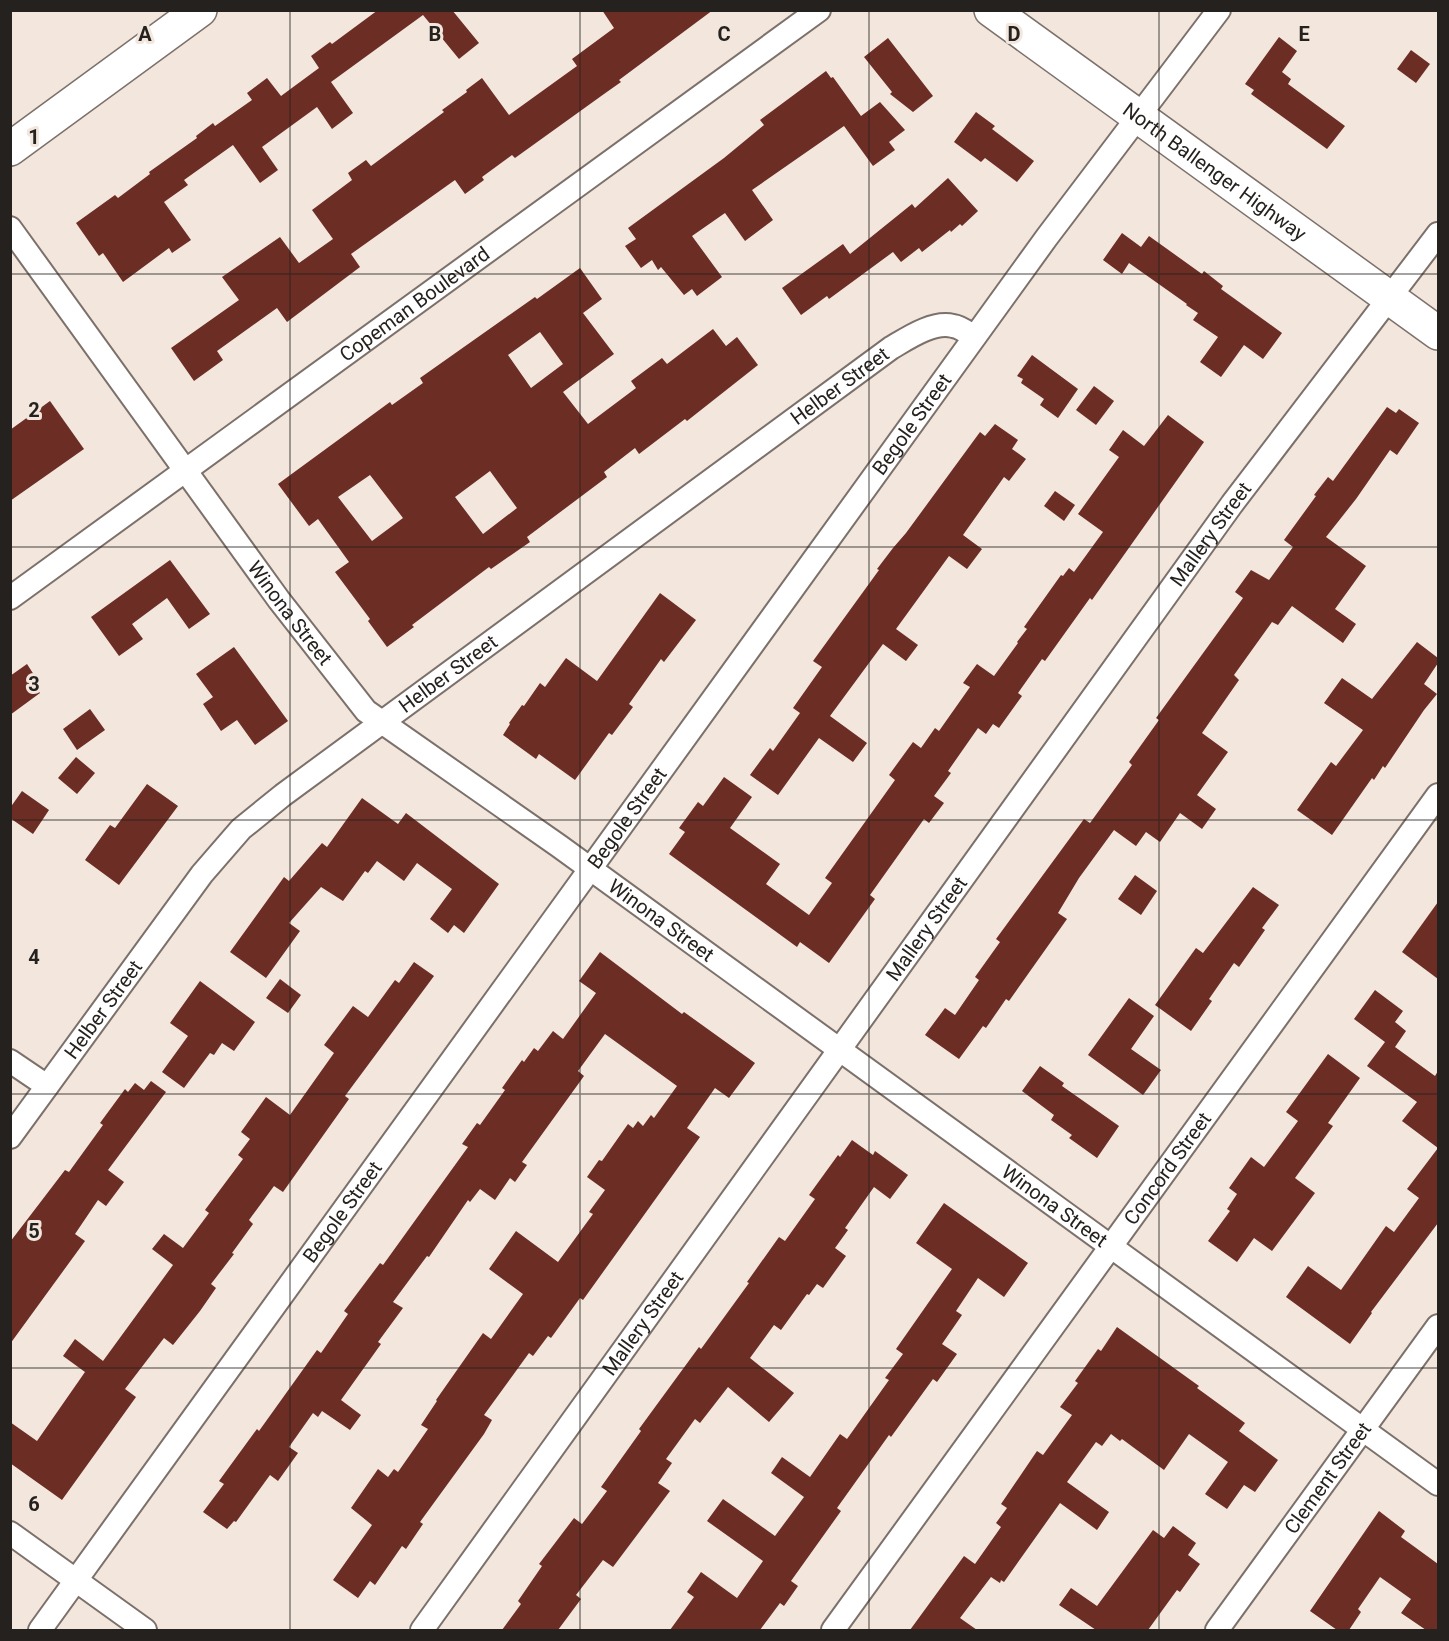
<svg xmlns="http://www.w3.org/2000/svg" width="1449" height="1641" viewBox="0 0 1449 1641" font-family="Roboto,sans-serif">
<style>
.building{fill:#6b2d24;fill-rule:evenodd}
.lines{fill:none;stroke-linecap:round;stroke-linejoin:round}
.street-casing{stroke:#7c716a;stroke-width:26}
.secondary-casing{stroke:#7c716a;stroke-width:36}
.street{stroke:#fff;stroke-width:22}
.secondary{stroke:#fff;stroke-width:33}
.grid{fill:none;stroke:#25211e;stroke-width:1.5;stroke-opacity:0.55}
.labels{text-anchor:middle;stroke-width:6;stroke-linejoin:round;paint-order:stroke}
.street-label{font-size:20px;fill:#25211e;stroke:#f2e6dd}
.grid-label{font-size:20px;text-anchor:middle;font-weight:bold;fill:#25211e;stroke:#f2e6dd;stroke-width:6;stroke-linejoin:round;paint-order:stroke}
</style>
<rect width="100%" height="100%" fill="#f2e6dd"/>
<!-- building -->
<g class="building">
<polygon points="378,10 452,10 479,43 459,59 423,15 331,82 353,113 332,129 317,107 262,147 278,170 260,183 233,145 184,180 188,185 164,202 191,240 172,253 169,248 123,282 103,253 99,256 76,223 115,195 118,198 150,174 149,172 197,138 196,136 213,123 215,126 252,100 247,93 267,78 281,96 319,68 311,56 330,42 332,44"/>
<polygon points="602,10 713,10 619,80 621,82 604,94 515,158 512,155 482,177 484,180 465,194 455,180 396,222 351,254 360,267 287,322 277,308 217,351 223,360 194,381 171,348 239,300 222,277 280,237 299,263 333,239 312,210 352,180 348,173 366,160 371,166 444,112 442,110 467,92 466,90 482,78 509,115 577,66 572,59 614,28"/>
<polygon points="1279,37 1297,51 1282,72 1291,79 1288,84 1345,126 1327,149 1251,94 1254,90 1245,84"/>
<polygon points="888,38 933,96 913,112 890,94 892,92 864,57"/>
<polygon points="1411,50 1430,64 1416,83 1397,69"/>
<polygon points="826,71 831,78 833,77 861,116 880,102 905,130 889,142 895,150 873,166 844,126 752,190 773,220 745,241 725,213 692,236 722,277 697,296 692,289 684,295 661,267 658,270 652,260 641,268 625,246 636,239 628,228 724,158 764,125 760,120"/>
<polygon points="976,112 995,126 992,129 1034,161 1017,182 985,158 981,162 954,142"/>
<polygon points="948,178 978,211 962,226 960,224 951,232 950,230 922,252 919,248 901,262 893,252 829,299 827,296 801,315 782,288 843,244 850,254 912,204 915,208"/>
<polygon points="1122,233 1141,247 1149,236 1202,274 1204,271 1223,286 1221,289 1282,333 1263,359 1244,345 1221,377 1200,362 1218,337 1193,320 1198,313 1186,305 1187,304 1129,263 1122,274 1103,260"/>
<path d="M580,268L602,299L583,313L614,354L563,392L588,424L636,388L631,381L662,358L667,364L713,329L726,346L737,337L758,365L687,421L685,419L639,454L635,448L604,472L607,477L527,537L530,542L491,569L489,567L412,625L414,627L387,647L368,621L370,619L335,572L349,562L318,519L309,526L278,484L390,402L392,405L423,383L420,378L535,297L537,299ZM540,332L563,364L531,388L508,355ZM490,471L517,508L483,534L455,497ZM370,475L403,518L372,541L338,497Z"/>
<polygon points="1032,355 1078,389 1058,418 1040,405 1044,399 1021,383 1023,379 1017,376"/>
<polygon points="1094,386 1114,401 1096,425 1076,410"/>
<polygon points="50,401 84,449 10,501 10,430"/>
<polygon points="1387,407 1396,413 1399,409 1419,423 1397,455 1390,450 1356,499 1326,537 1366,566 1335,609 1356,624 1343,643 1292,606 1278,625 1272,622 1234,675 1239,680 1202,733 1228,752 1197,795 1216,809 1202,829 1180,813 1160,842 1146,832 1136,846 1114,830 1079,878 1058,913 1067,919 1009,1001 1006,999 986,1028 983,1026 959,1059 925,1035 945,1008 955,1015 979,980 975,977 1000,942 996,939 1015,913 1084,819 1090,823 1132,765 1129,762 1159,720 1156,718 1243,598 1235,592 1251,570 1269,580 1293,547 1284,540 1316,496 1314,495 1328,477 1333,481"/>
<polygon points="1168,415 1204,442 1092,600 1090,598 1045,661 1042,659 1018,693 1022,696 999,728 993,724 986,734 978,728 948,771 951,773 934,796 944,803 929,823 924,819 870,895 875,899 829,963 800,942 797,947 669,854 685,832 679,828 698,802 703,806 724,777 752,797 730,828 780,864 766,884 809,915 832,883 825,878 895,780 889,775 913,742 921,748 935,728 939,731 970,687 963,683 977,664 994,676 1018,643 1017,642 1027,629 1024,627 1061,575 1063,576 1069,568 1074,572 1103,532 1078,514 1119,457 1109,450 1123,430 1144,446"/>
<polygon points="995,424 1018,440 1012,449 1026,459 1009,481 1004,477 963,535 982,549 967,569 949,556 896,629 918,645 906,661 883,644 830,716 867,743 853,762 819,738 778,795 750,775 770,748 773,751 800,713 793,708 822,667 813,661 879,570 877,569 893,548 906,533 980,432 985,436"/>
<polygon points="1055,491 1075,505 1064,521 1044,506"/>
<polygon points="170,560 210,614 189,629 167,598 132,624 143,639 119,656 91,617"/>
<polygon points="660,593 696,620 664,662 661,659 629,704 633,707 612,735 609,733 575,780 539,754 536,759 503,735 510,724 509,723 522,705 524,706 540,683 545,687 566,658 597,681"/>
<polygon points="1417,642 1438,658 1438,663 1424,684 1437,694 1424,710 1385,768 1383,766 1374,780 1372,778 1332,835 1297,810 1331,762 1336,766 1363,730 1324,703 1342,678 1372,699"/>
<polygon points="234,647 288,721 255,745 237,720 221,731 203,704 213,697 196,674"/>
<polygon points="27,664 38,681 33,684 40,693 10,715 10,676"/>
<polygon points="90,709 105,730 77,750 63,729"/>
<polygon points="76,757 95,773 77,794 58,778"/>
<polygon points="147,784 178,806 119,885 85,860 110,825 115,828"/>
<polygon points="22,791 49,810 33,834 10,818 10,808"/>
<polygon points="362,798 398,824 406,813 499,884 464,933 454,925 448,933 430,919 452,889 417,863 404,881 377,861 368,873 365,871 343,901 321,887 289,923 300,931 266,978 230,952 284,877 289,881 322,843 327,847"/>
<polygon points="1135,875 1157,891 1141,915 1118,899"/>
<polygon points="1253,887 1279,905 1262,928 1265,930 1239,967 1234,963 1209,999 1212,1001 1191,1031 1155,1005 1196,948 1203,953"/>
<polygon points="1438,902 1438,979 1402,952"/>
<polygon points="600,952 682,1014 684,1012 755,1063 729,1098 715,1088 687,1128 700,1137 583,1300 580,1298 551,1338 548,1336 533,1356 529,1353 484,1415 492,1420 484,1434 420,1522 423,1524 406,1549 402,1546 375,1585 370,1581 358,1598 333,1580 372,1525 351,1508 378,1469 388,1477 394,1469 398,1472 428,1429 421,1425 437,1401 436,1400 483,1333 491,1339 523,1294 489,1269 516,1231 558,1262 593,1214 589,1212 605,1190 587,1177 599,1160 602,1161 628,1124 633,1128 638,1121 643,1126 651,1115 654,1118 677,1086 605,1034 578,1071 584,1076 522,1162 527,1165 515,1182 510,1178 495,1200 480,1189 470,1202 468,1200 429,1257 427,1256 393,1302 403,1308 378,1342 381,1344 341,1400 361,1415 350,1430 322,1411 318,1417 313,1413 289,1447 298,1453 278,1481 270,1475 236,1522 234,1521 227,1529 203,1512 224,1484 219,1481 257,1429 259,1431 317,1350 321,1353 348,1314 344,1311 380,1263 383,1265 468,1147 462,1144 477,1123 480,1125 505,1090 502,1088 522,1060 524,1062 534,1048 538,1051 553,1031 563,1039 596,993 579,981"/>
<polygon points="414,962 434,976 345,1096 349,1099 283,1192 274,1186 249,1220 253,1224 232,1253 234,1254 211,1284 216,1288 200,1311 173,1345 164,1338 125,1389 136,1397 62,1500 10,1463 10,1422 37,1441 85,1372 63,1356 75,1339 103,1361 173,1265 152,1249 164,1234 183,1248 209,1213 205,1210 243,1159 238,1155 250,1139 241,1132 266,1097 290,1115 334,1053 324,1045 353,1006 368,1017 395,980 399,983"/>
<polygon points="280,979 301,995 288,1013 266,998"/>
<polygon points="200,981 255,1022 234,1051 222,1043 214,1055 210,1053 184,1088 162,1072 188,1036 170,1023"/>
<polygon points="1375,990 1403,1011 1395,1022 1406,1031 1395,1047 1435,1076 1438,1071 1438,1223 1371,1312 1372,1313 1350,1344 1286,1297 1308,1266 1341,1290 1386,1226 1394,1232 1419,1198 1407,1189 1438,1148 1402,1121 1417,1102 1367,1066 1385,1042 1354,1019"/>
<polygon points="1129,998 1154,1016 1131,1049 1161,1070 1143,1095 1088,1055"/>
<polygon points="1328,1054 1360,1078 1328,1123 1333,1126 1295,1178 1315,1193 1272,1251 1254,1238 1237,1262 1208,1241 1230,1211 1227,1209 1237,1194 1229,1188 1251,1157 1264,1167 1298,1121 1286,1112"/>
<polygon points="1040,1066 1064,1083 1062,1086 1119,1126 1097,1158 1069,1138 1072,1135 1051,1120 1054,1115 1022,1091"/>
<polygon points="151,1081 166,1092 108,1170 124,1182 106,1206 98,1200 75,1234 85,1241 10,1344 10,1242 65,1170 69,1172 103,1125 100,1123 125,1089 128,1092 135,1083 144,1090"/>
<polygon points="852,1140 873,1155 875,1151 908,1175 890,1199 874,1187 845,1228 848,1230 835,1248 846,1256 823,1288 817,1284 809,1295 807,1294 781,1330 774,1325 750,1358 794,1393 769,1422 728,1387 700,1423 695,1419 666,1459 672,1463 658,1483 670,1491 613,1567 603,1560 576,1595 581,1599 558,1630 502,1630 521,1604 518,1601 542,1566 539,1564 552,1547 574,1518 582,1524 607,1491 601,1487 641,1431 639,1429 699,1347 701,1349 749,1283 747,1282 779,1237 785,1241 815,1199 809,1195 838,1155 840,1157"/>
<polygon points="944,1203 1028,1263 1004,1297 978,1278 956,1311 962,1315 942,1344 957,1354 937,1382 933,1379 891,1437 889,1435 837,1508 841,1511 791,1581 798,1586 784,1606 780,1603 760,1630 670,1630 694,1597 687,1592 701,1572 737,1598 763,1561 707,1521 723,1499 775,1536 804,1497 771,1473 782,1457 810,1477 840,1434 847,1439 889,1380 885,1378 903,1354 896,1349 952,1269 916,1243"/>
<polygon points="1117,1327 1199,1386 1197,1388 1245,1423 1239,1431 1278,1460 1255,1492 1244,1485 1227,1509 1205,1494 1228,1462 1189,1434 1164,1470 1122,1439 1120,1441 1111,1434 1102,1446 1096,1442 1067,1482 1109,1512 1097,1530 1060,1503 1004,1582 1001,1580 1000,1583 991,1577 960,1618 977,1630 910,1630 964,1556 975,1564 1001,1527 996,1523 1007,1508 1001,1504 1037,1451 1043,1455 1072,1415 1060,1407 1078,1383 1075,1381 1098,1349 1101,1351"/>
<polygon points="1379,1511 1405,1531 1401,1537 1438,1564 1438,1630 1426,1630 1401,1613 1411,1599 1380,1577 1358,1609 1361,1612 1349,1630 1337,1630 1310,1611"/>
<polygon points="1173,1526 1196,1543 1188,1555 1200,1564 1180,1592 1177,1590 1148,1630 1096,1630 1059,1605 1071,1588 1097,1606 1153,1530 1164,1538"/>
</g>
<g class="lines">
<!-- street casing -->
<g class="street-casing">
<g id="street">
<path id="s1" d="M10,228L279,600L366,711L559,846L1438,1484"/>
<path id="s2" d="M10,598L819,10"/>
<polyline points="10,1061 47,1086"/>
<path id="s3" d="M10,1137L202,874L241,829L283,795L891,348C908,338 933,321 953,326C961,327 968,333 974,337"/>
<polyline points="10,1533 145,1630"/>
<path id="s4" d="M40,1630L1047,237L1219,10"/>
<path id="s5" d="M422,1630L1232,504L1438,234"/>
<path id="s6" d="M833,1630L1438,795"/>
<path id="s7" d="M1217,1630L1438,1326"/>
</g>
</g>
<!-- secondary casing -->
<g class="secondary-casing">
<g id="secondary">
<path id="s8" d="M991,10L1438,333"/>
<polyline points="10,149 200,10"/>
</g>
</g>
<!-- street -->
<use href="#street" class="street"/>
<!-- secondary -->
<use href="#secondary" class="secondary"/>
</g>
<!-- grid -->
<path class="grid" d="M290,10V1630M580,10V1630M869,10V1630M1159,10V1630M10,274H1438M10,547H1438M10,820H1438M10,1094H1438M10,1368H1438"/>
<g class="labels">
<!-- street labels -->
<g class="street-label">
<text dy="7" stroke="none"><textPath href="#s8" startOffset="276">North Ballenger Highway</textPath></text>
<text dy="7" stroke="none"><textPath href="#s2" startOffset="500">Copeman Boulevard</textPath></text>
<text dy="7" stroke="none"><textPath href="#s3" startOffset="1130">Helber Street</textPath></text>
<text dy="7" stroke="none"><textPath href="#s4" startOffset="1488">Begole Street</textPath></text>
<text dy="7" stroke="none"><textPath href="#s5" startOffset="1350">Mallery Street</textPath></text>
<text dy="7" stroke="none"><textPath href="#s1" startOffset="476">Winona Street</textPath></text>
<text dy="7" stroke="none"><textPath href="#s3" startOffset="644">Helber Street</textPath></text>
<text dy="7" stroke="none"><textPath href="#s4" startOffset="1002">Begole Street</textPath></text>
<text dy="7" stroke="none"><textPath href="#s1" startOffset="962">Winona Street</textPath></text>
<text dy="7" stroke="none"><textPath href="#s5" startOffset="864">Mallery Street</textPath></text>
<text dy="7" stroke="none"><textPath href="#s3" startOffset="158">Helber Street</textPath></text>
<text dy="7" stroke="none"><textPath href="#s6" startOffset="570">Concord Street</textPath></text>
<text dy="7" stroke="none"><textPath href="#s1" startOffset="1448">Winona Street</textPath></text>
<text dy="7" stroke="none"><textPath href="#s4" startOffset="516">Begole Street</textPath></text>
<text dy="7" stroke="none"><textPath href="#s5" startOffset="378">Mallery Street</textPath></text>
<text dy="7" stroke="none"><textPath href="#s7" startOffset="188">Clement Street</textPath></text>
</g>
</g>
<g class="grid-label">
<text x="145" y="41">A</text>
<text x="435" y="41">B</text>
<text x="724" y="41">C</text>
<text x="1014" y="41">D</text>
<text x="1304" y="41">E</text>
<text x="34" y="144">1</text>
<text x="34" y="417">2</text>
<text x="34" y="691">3</text>
<text x="34" y="964">4</text>
<text x="34" y="1238">5</text>
<text x="34" y="1511">6</text>
</g>
<!-- border -->
<rect width="1449" height="1641" fill="none" stroke="#25211e" stroke-width="24"/>
</svg>
